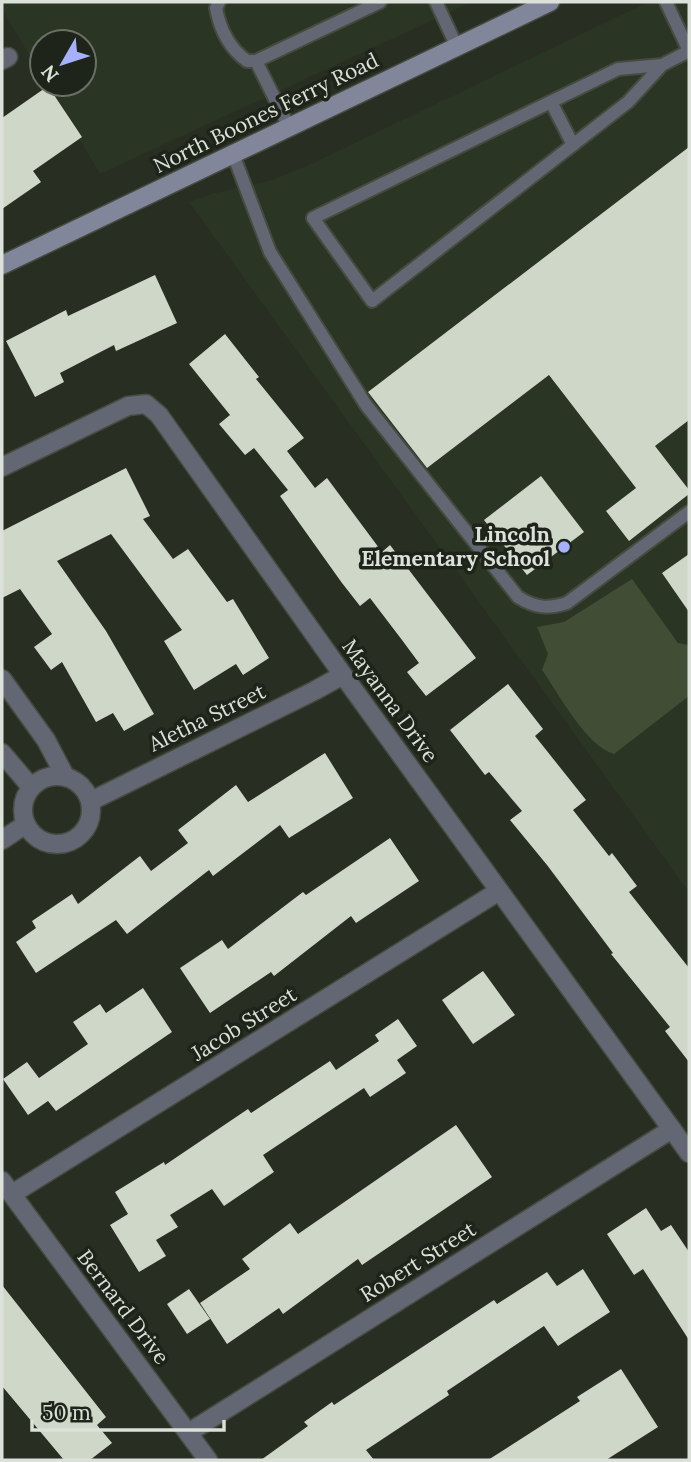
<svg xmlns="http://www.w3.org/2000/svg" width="691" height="1462" viewBox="0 0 691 1462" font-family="Lora,serif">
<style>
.built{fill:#2b3523}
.green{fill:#414e35}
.building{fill:#cfd7c8}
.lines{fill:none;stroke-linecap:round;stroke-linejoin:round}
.lane-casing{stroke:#454b3f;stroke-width:16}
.street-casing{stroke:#454b3f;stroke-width:21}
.secondary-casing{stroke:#454b3f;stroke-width:21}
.lane{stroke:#636673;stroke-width:12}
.street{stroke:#636673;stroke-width:18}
.secondary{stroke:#82869b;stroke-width:18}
.poi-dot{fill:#a5b1fc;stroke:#1e2419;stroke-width:2.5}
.labels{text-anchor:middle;stroke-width:7;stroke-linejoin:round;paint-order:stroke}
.street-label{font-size:21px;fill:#dce1d9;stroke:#1e2419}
.poi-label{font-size:21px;font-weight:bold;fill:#dce1d9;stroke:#1e2419;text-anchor:end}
</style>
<rect width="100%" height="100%" fill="#282e22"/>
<!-- built -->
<g class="built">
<polygon points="2,2 472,2 100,174 46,84 84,84 84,42 42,42 42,77 2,9"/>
<polygon points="648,2 689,2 689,892 189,202 211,194 272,180 309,165"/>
</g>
<!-- green -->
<path class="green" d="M632,579L678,643L689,645V696L614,754C586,746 559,694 542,670L548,654L537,627L564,622Z"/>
<!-- building -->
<g class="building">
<polygon points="48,86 82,137 33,171 41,182 2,209 2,118"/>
<polygon points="689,147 689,420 655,446 689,490 689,494 629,541 606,511 636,488 549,375 427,468 368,392"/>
<polygon points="155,275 177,323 116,351 114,345 60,373 64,382 35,397 6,341 66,310 68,316"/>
<polygon points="225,334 259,377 256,379 304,438 287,451 315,488 327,478 382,552 390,545 476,658 426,696 407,672 419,663 402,640 370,598 360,606 342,583 280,496 288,490 254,448 245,455 219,424 230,415 189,364"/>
<polygon points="126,468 150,516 143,519 173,559 188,549 227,602 233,599 269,658 243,675 236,664 194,690 164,641 182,630 111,534 57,561 106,631 154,714 124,731 113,713 96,722 62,662 51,670 34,647 52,634 20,589 2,598 2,531"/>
<polygon points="541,476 584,532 527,575 484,520"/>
<polygon points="689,554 689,612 662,573"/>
<polygon points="508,684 543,729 535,736 586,800 573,810 609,856 612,853 637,886 629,892 689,968 689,1062 665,1031 670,1027 611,954 613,953 547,865 510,820 522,811 489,772 485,775 450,730"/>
<polygon points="325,753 353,798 289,838 280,825 213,876 209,870 127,934 116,920 36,973 16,942 36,928 32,921 72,894 78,904 140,856 151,871 188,843 178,830 236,785 248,802"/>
<polygon points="390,838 419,881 356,923 351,916 274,976 271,972 210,1013 180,968 222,940 228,949 303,892 306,895"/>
<polygon points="483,971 515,1015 473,1044 442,1000"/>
<polygon points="143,988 172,1032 56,1111 48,1101 28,1115 3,1079 27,1062 39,1078 88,1044 73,1022 100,1004 106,1013"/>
<polygon points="398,1019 417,1046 397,1060 406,1073 370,1097 364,1088 263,1155 274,1172 224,1206 212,1189 170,1215 178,1227 156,1240 166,1256 139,1272 110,1225 128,1214 115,1192 164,1162 165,1165 248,1109 251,1113 330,1061 336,1070 379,1041 375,1035"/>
<polygon points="456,1125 492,1177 362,1265 358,1259 283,1314 279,1308 227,1344 200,1303 250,1269 242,1259 290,1223 298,1234"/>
<polygon points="646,1208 661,1231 671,1225 689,1252 689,1340 643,1269 634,1275 607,1234"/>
<polygon points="583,1269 610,1312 558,1346 544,1326 447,1391 449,1395 366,1450 374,1460 261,1460 308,1426 304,1422 332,1402 334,1405 494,1300 497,1304 547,1272 557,1286"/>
<polygon points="2,1285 106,1417 97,1425 112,1443 90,1460 64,1460 2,1386"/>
<polygon points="189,1289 210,1319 187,1334 167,1304"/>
<polygon points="621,1369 658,1427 606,1460 488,1460 580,1401 577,1397"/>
</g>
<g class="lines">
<!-- lane casing -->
<g class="lane-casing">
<g id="lane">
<path d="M219,2L216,8C220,30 229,48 247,61H256L380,2"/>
<polyline points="436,2 457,47"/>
<polyline points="666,2 689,51"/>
<polyline points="256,61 289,127"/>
<polyline points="662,65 618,69 313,218 372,301 628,102 662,65 689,51"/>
<polyline points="551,102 573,145"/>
<path d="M233,154L270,252L366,405L518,597C535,608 548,609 567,603L689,512"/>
</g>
</g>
<!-- street casing -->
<g class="street-casing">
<g id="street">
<polyline points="2,60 8,57"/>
<polyline points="2,467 128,406 146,404 159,415 343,675 689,1153"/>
<polyline points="2,679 46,740 65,776"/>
<polyline points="2,753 31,787"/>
<circle cx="57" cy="810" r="34"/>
<polyline points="91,801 314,691 343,675"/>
<polyline points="2,840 26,824"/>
<polyline points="2,1181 208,1460"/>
<polyline points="12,1194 499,891"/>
<polyline points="188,1433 672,1129"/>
</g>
</g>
<!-- secondary casing -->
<g class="secondary-casing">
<polyline id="secondary" points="2,265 550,2"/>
</g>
<!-- lane -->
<use href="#lane" class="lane"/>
<!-- street -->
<use href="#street" class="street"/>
<!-- secondary -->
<use href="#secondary" class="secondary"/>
</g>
<!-- markers -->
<circle class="poi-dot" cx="564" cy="547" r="7"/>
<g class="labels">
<!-- street labels -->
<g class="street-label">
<text transform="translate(266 113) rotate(-26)" y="7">North Boones Ferry Road</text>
<text transform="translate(390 701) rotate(54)" y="7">Mayanna Drive</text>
<text transform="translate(207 718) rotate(-26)" y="7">Aletha Street</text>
<text transform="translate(244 1024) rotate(-32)" y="7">Jacob Street</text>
<text transform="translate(418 1262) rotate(-32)" y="7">Robert Street</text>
<text transform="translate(123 1307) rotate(53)" y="7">Bernard Drive</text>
</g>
<!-- poi labels -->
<g class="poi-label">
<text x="550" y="542">Lincoln<tspan x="550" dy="24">Elementary School</tspan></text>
</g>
</g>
<!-- border -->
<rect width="691" height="1462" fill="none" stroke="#dce1d9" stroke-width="7"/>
<!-- north arrow -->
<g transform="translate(63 63) rotate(231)"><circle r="33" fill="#1e2419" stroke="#6a7066" stroke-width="2"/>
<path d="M0-5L12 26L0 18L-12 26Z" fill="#a5b1fc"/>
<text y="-10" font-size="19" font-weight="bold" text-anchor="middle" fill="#dce1d9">N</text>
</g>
<!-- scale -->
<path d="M32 1420v10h192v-10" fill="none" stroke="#dce1d9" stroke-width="3.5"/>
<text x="42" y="1420" font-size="21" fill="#dce1d9" stroke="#1e2419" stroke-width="5" paint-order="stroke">50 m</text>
</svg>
